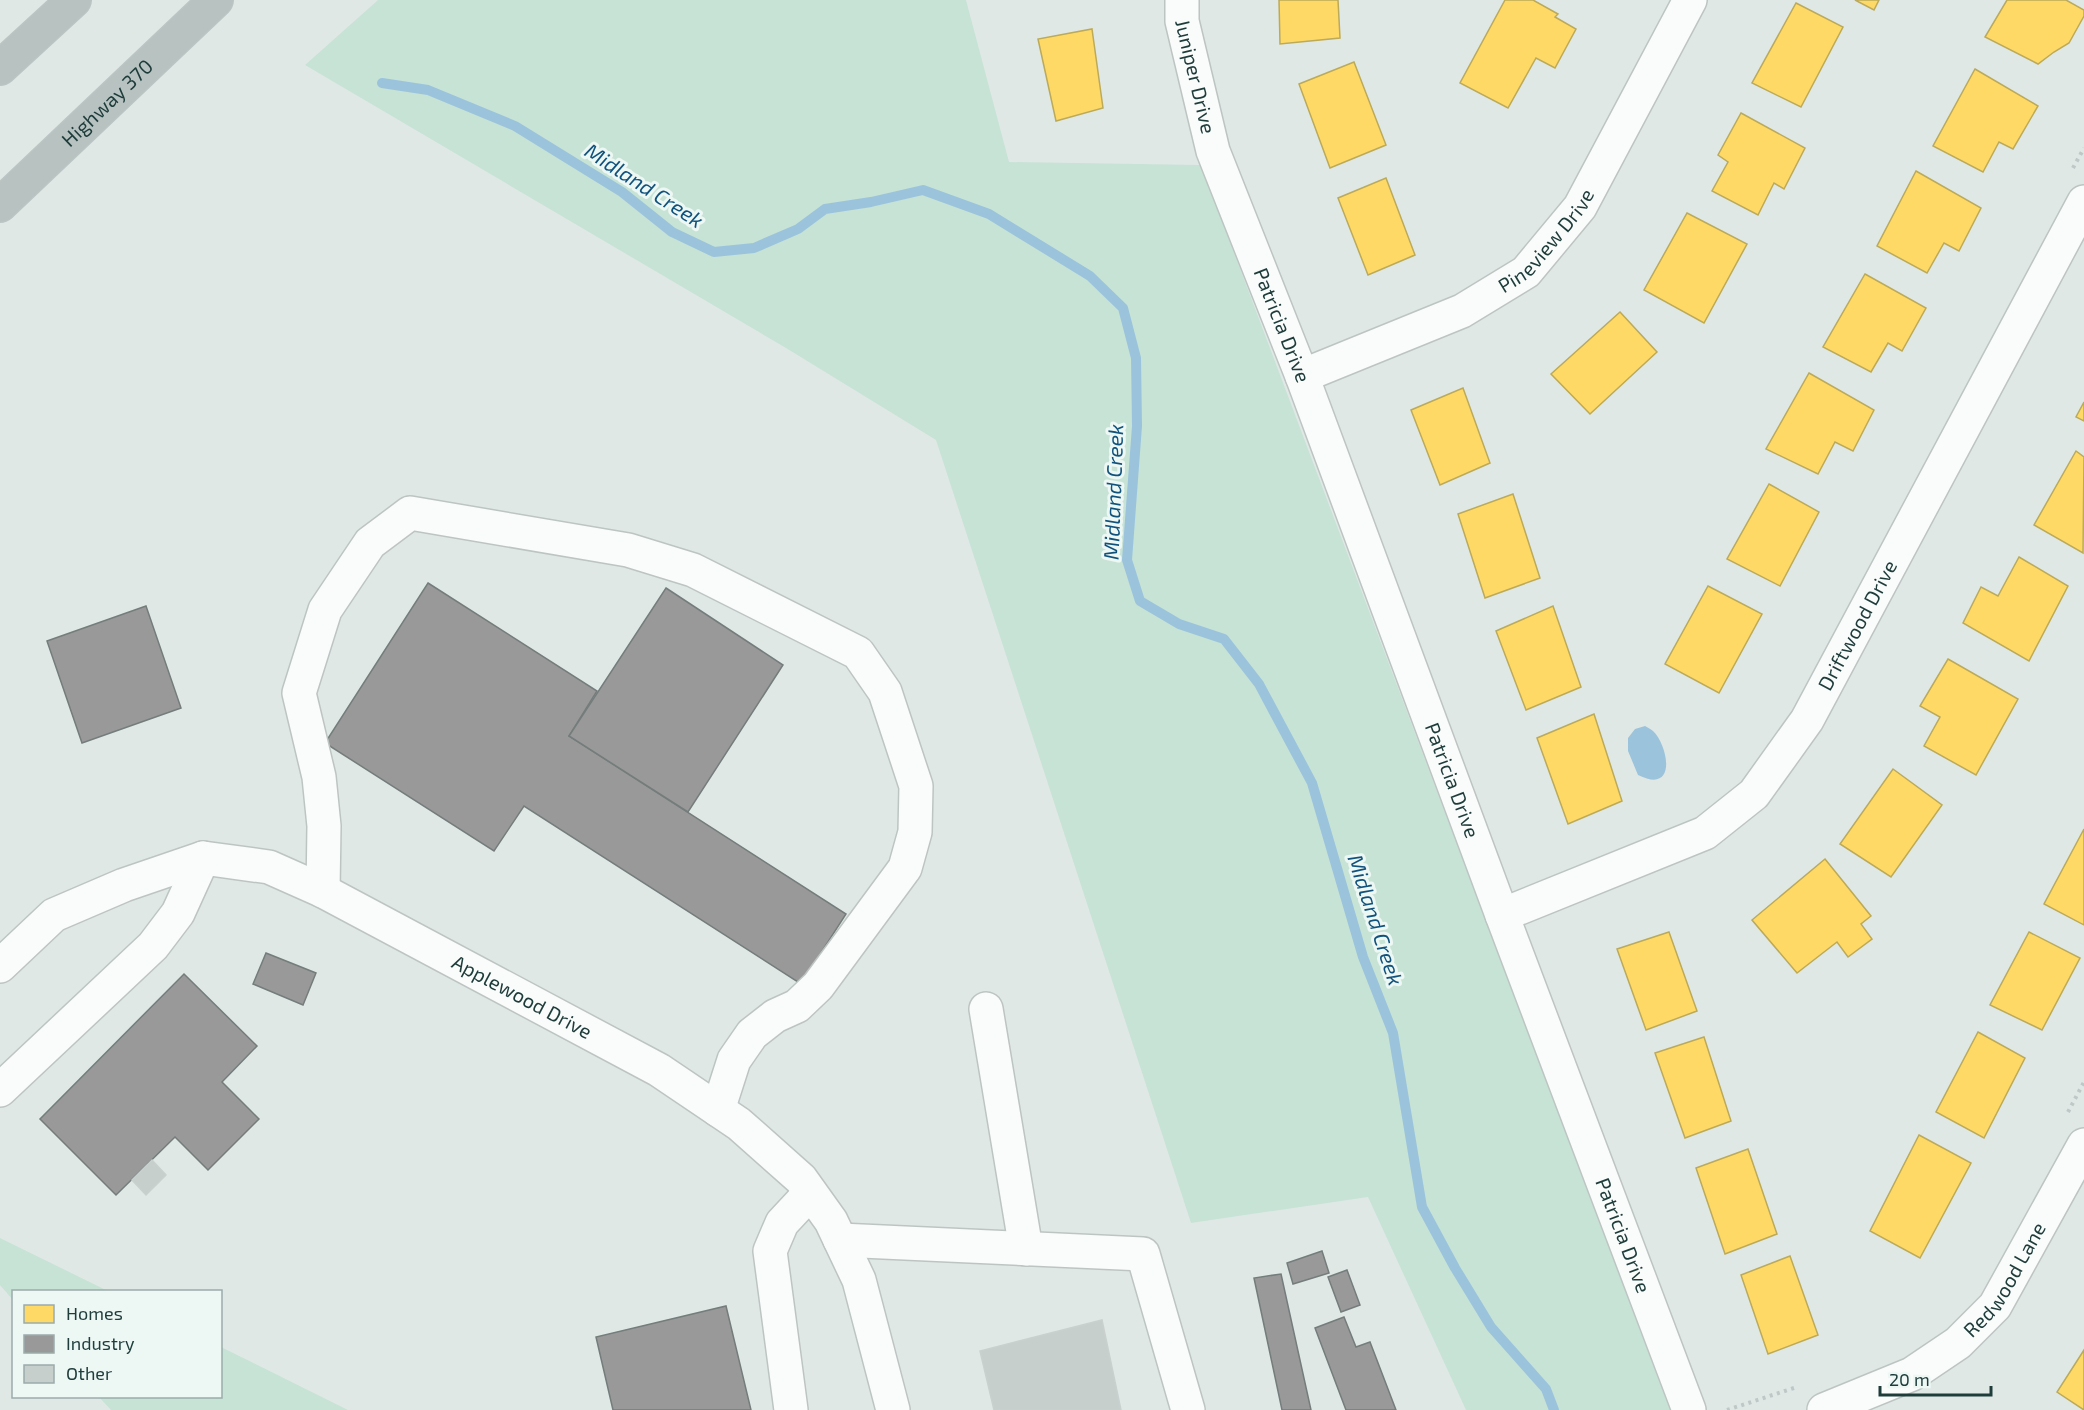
<svg xmlns="http://www.w3.org/2000/svg" width="2084" height="1410" viewBox="0 0 2084 1410" font-family="'Exo 2',sans-serif">
<style>
.green{fill:#c7e3d6}
.water{fill:#9bc4dc}
.homes{fill:#ffd966;stroke:#bbaa59;stroke-width:1.5}
.industry{fill:#999;stroke:#747d7c;stroke-width:1.5}
.lines{fill:none;stroke-linecap:round;stroke-linejoin:round}
.stream{stroke:#9bc4dc;stroke-width:10}
.building{fill:#c7cfcd;stroke:#c9d1cf;stroke-width:1.5}
.minor-casing{stroke:#bdc5c3;stroke-width:36}
.highway-casing{stroke:#bac5c4;stroke-width:36}
.path{stroke:#bdc8c7;stroke-width:4;stroke-dasharray:3 4.5;stroke-linecap:butt}
.minor{stroke:#fafcfb;stroke-width:33}
.highway{stroke:#b8c2c1;stroke-width:33}
.labels{text-anchor:middle;stroke-width:6;stroke-linejoin:round;paint-order:stroke}
.street-label{font-size:20px;fill:#1d3c3a;stroke:#edf7f4}
.water-label{font-size:21px;font-style:italic;fill:#11527d;stroke:#edf7f4}
</style>
<rect width="100%" height="100%" fill="#e0e8e6"/>
<!-- green -->
<g class="green">
<polygon points="378,0 966,0 1009,162 1201,165 1670,1410 1466,1410 1368,1197 1191,1223 936,440 786,348 305,65"/>
<polygon points="0,1238 108,1291 14,1292 13,1300 0,1285"/>
<polygon points="221,1347 348,1410 111,1410 99,1397 220,1396"/>
</g>
<!-- water -->
<path class="water" d="M1645,726C1648,728 1651,729 1653,731C1668,745 1678,795 1638,775L1628,751V738L1635,729Z"/>
<!-- homes -->
<g class="homes">
<polygon points="1279,0 1338,0 1340,38 1280,44"/>
<polygon points="1505,0 1533,0 1558,14 1555,17 1576,29 1555,68 1536,58 1508,108 1460,83"/>
<polygon points="1855,0 1879,0 1874,10"/>
<polygon points="2007,0 2066,0 2084,10 2084,16 2069,43 2054,52 2038,64 1985,37"/>
<polygon points="1796,3 1843,27 1801,107 1752,83"/>
<polygon points="1092,29 1103,108 1056,121 1038,39"/>
<polygon points="1354,62 1386,145 1330,168 1299,84"/>
<polygon points="1975,69 2038,106 2013,149 1999,142 1983,172 1933,146"/>
<polygon points="1741,113 1805,148 1784,189 1774,183 1758,215 1712,191 1728,162 1718,155"/>
<polygon points="1916,171 1981,208 1959,251 1944,243 1927,273 1877,246"/>
<polygon points="1386,178 1415,255 1368,275 1338,198"/>
<polygon points="1687,213 1747,244 1704,323 1644,290"/>
<polygon points="1865,274 1926,308 1902,351 1888,343 1871,372 1823,347"/>
<polygon points="1620,312 1657,352 1590,414 1551,374"/>
<polygon points="1809,373 1874,410 1853,451 1835,442 1818,474 1766,449"/>
<polygon points="1463,388 1490,463 1440,485 1411,410"/>
<polygon points="2084,402 2084,421 2076,417"/>
<polygon points="2076,451 2084,457 2083,553 2034,525"/>
<polygon points="1769,484 1819,512 1780,586 1727,559"/>
<polygon points="1513,494 1540,578 1485,598 1458,514"/>
<polygon points="2019,557 2068,586 2029,661 1963,623 1981,587 1998,596"/>
<polygon points="1708,586 1762,614 1719,693 1665,664"/>
<polygon points="1553,606 1581,687 1526,710 1496,631"/>
<polygon points="1948,659 2018,699 1976,775 1924,746 1940,717 1920,706"/>
<polygon points="1594,714 1622,801 1568,824 1537,738"/>
<polygon points="1893,769 1942,805 1891,877 1840,844"/>
<polygon points="2084,829 2084,925 2044,904"/>
<polygon points="1825,859 1871,916 1861,924 1872,939 1848,957 1837,942 1797,973 1752,920"/>
<polygon points="1669,932 1697,1011 1646,1030 1617,949"/>
<polygon points="2029,932 2080,958 2042,1030 1990,1005"/>
<polygon points="1978,1032 2025,1058 1984,1138 1936,1112"/>
<polygon points="1704,1037 1731,1121 1685,1138 1655,1053"/>
<polygon points="1919,1135 1971,1163 1920,1258 1870,1231"/>
<polygon points="1748,1149 1777,1234 1725,1254 1696,1168"/>
<polygon points="1790,1256 1818,1335 1768,1354 1741,1275"/>
<polygon points="2084,1350 2084,1410 2057,1392"/>
</g>
<!-- industry -->
<g class="industry">
<polygon points="428,583 597,691 569,736 846,914 801,984 524,806 494,851 325,743"/>
<polygon points="666,588 783,665 688,812 569,736"/>
<polygon points="146,606 181,708 82,743 47,641"/>
<polygon points="266,953 316,973 303,1005 253,984"/>
<polygon points="184,974 257,1046 222,1082 259,1119 208,1170 175,1137 116,1195 40,1119"/>
<polygon points="1322,1251 1329,1273 1293,1284 1287,1263"/>
<polygon points="1347,1270 1360,1305 1341,1312 1328,1277"/>
<polygon points="1281,1274 1311,1410 1282,1410 1254,1278"/>
<polygon points="726,1306 751,1410 613,1410 596,1337"/>
<polygon points="1344,1317 1356,1347 1370,1342 1396,1410 1346,1410 1315,1328"/>
</g>
<g class="lines">
<!-- stream -->
<polyline class="stream" points="382,83 428,90 515,126 622,192 672,232 714,252 754,248 798,229 825,209 871,202 923,190 989,214 1090,276 1123,308 1136,358 1137,426 1127,560 1140,601 1179,624 1224,639 1259,684 1312,783 1363,957 1393,1033 1422,1207 1455,1268 1491,1327 1546,1389 1554,1410"/>
</g>
<!-- building -->
<g class="building">
<polygon points="152,1160 166,1175 146,1195 132,1180"/>
<polygon points="1102,1320 1121,1410 994,1410 980,1351"/>
</g>
<g class="lines">
<!-- minor casing -->
<g class="minor-casing">
<g id="minor">
<path id="s1" d="M1182,0V21L1213,151L1302,376L1502,915L1689,1410"/>
<path id="s2" d="M1302,376L1462,311L1526,272L1580,207L1690,0"/>
<polyline points="323,891 324,826 319,777 299,693 325,610 370,543 410,513 628,550 693,570 858,653 885,692 916,786 915,832 905,868 818,986 797,1006 775,1016 752,1034 734,1060 718,1110"/>
<path id="s3" d="M1502,915L1705,833L1754,794L1807,720L2084,202"/>
<path id="s4" d="M0,966L54,915L124,885L203,858L269,867L323,891L659,1070L739,1124L801,1179L831,1221L859,1280L893,1410"/>
<polyline points="986,1009 1026,1249"/>
<polyline points="0,1090 153,946 178,913 203,858"/>
<polyline points="840,1240 1143,1254 1188,1410"/>
<polyline points="791,1410 770,1251 782,1223 810,1193"/>
<path id="s5" d="M1824,1410L1912,1374L1958,1343L1995,1306L2084,1145"/>
</g>
</g>
<!-- highway casing -->
<g class="highway-casing">
<g id="highway">
<polyline points="0,68 74,0"/>
<path id="s6" d="M0,205L216,0"/>
</g>
</g>
<!-- path -->
<g class="path">
<polyline points="2073,168 2084,148"/>
<polyline points="2068,1112 2084,1082"/>
<polyline points="1727,1410 1797,1387"/>
</g>
<!-- minor -->
<use href="#minor" class="minor"/>
<!-- highway -->
<use href="#highway" class="highway"/>
</g>
<g class="labels">
<!-- street labels -->
<g class="street-label">
<text dy="7" stroke="none"><textPath href="#s1" startOffset="78">Juniper Drive</textPath></text>
<text dy="7" stroke="none"><textPath href="#s6" startOffset="148">Highway 370</textPath></text>
<text dy="7" stroke="none"><textPath href="#s2" startOffset="284">Pineview Drive</textPath></text>
<text dy="7" stroke="none"><textPath href="#s1" startOffset="342">Patricia Drive</textPath></text>
<text dy="7" stroke="none"><textPath href="#s3" startOffset="480">Driftwood Drive</textPath></text>
<text dy="7" stroke="none"><textPath href="#s1" startOffset="828">Patricia Drive</textPath></text>
<text dy="7" stroke="none"><textPath href="#s4" startOffset="585">Applewood Drive</textPath></text>
<text dy="7" stroke="none"><textPath href="#s1" startOffset="1314">Patricia Drive</textPath></text>
<text dy="7" stroke="none"><textPath href="#s5" startOffset="230">Redwood Lane</textPath></text>
</g>
<!-- water labels -->
<g class="water-label">
<text transform="translate(644 186) rotate(33)" y="7">Midland Creek</text>
<text transform="translate(1114 492) rotate(-88)" y="7">Midland Creek</text>
<text transform="translate(1375 920) rotate(72)" y="7">Midland Creek</text>
</g>
</g>
<!-- legend -->
<rect x="12" y="1290" width="210" height="108" fill="#edf7f4" stroke="#9aacaa" stroke-width="1.5"/>
<rect x="24" y="1305" width="30" height="18" fill="#ffd966" stroke="#9aacaa" stroke-width="1.5"/>
<text x="66" y="1320" font-size="18" fill="#1d3c3a">Homes</text>
<rect x="24" y="1335" width="30" height="18" fill="#999999" stroke="#9aacaa" stroke-width="1.5"/>
<text x="66" y="1350" font-size="18" fill="#1d3c3a">Industry</text>
<rect x="24" y="1365" width="30" height="18" fill="#c7cfcd" stroke="#9aacaa" stroke-width="1.5"/>
<text x="66" y="1380" font-size="18" fill="#1d3c3a">Other</text>
<!-- scale -->
<path d="M1880 1386v9h111v-9" fill="none" stroke="#1d3c3a" stroke-width="3"/>
<text x="1889" y="1386" font-size="18" fill="#1d3c3a" stroke="#edf7f4" stroke-width="4.5" paint-order="stroke">20 m</text>
</svg>
